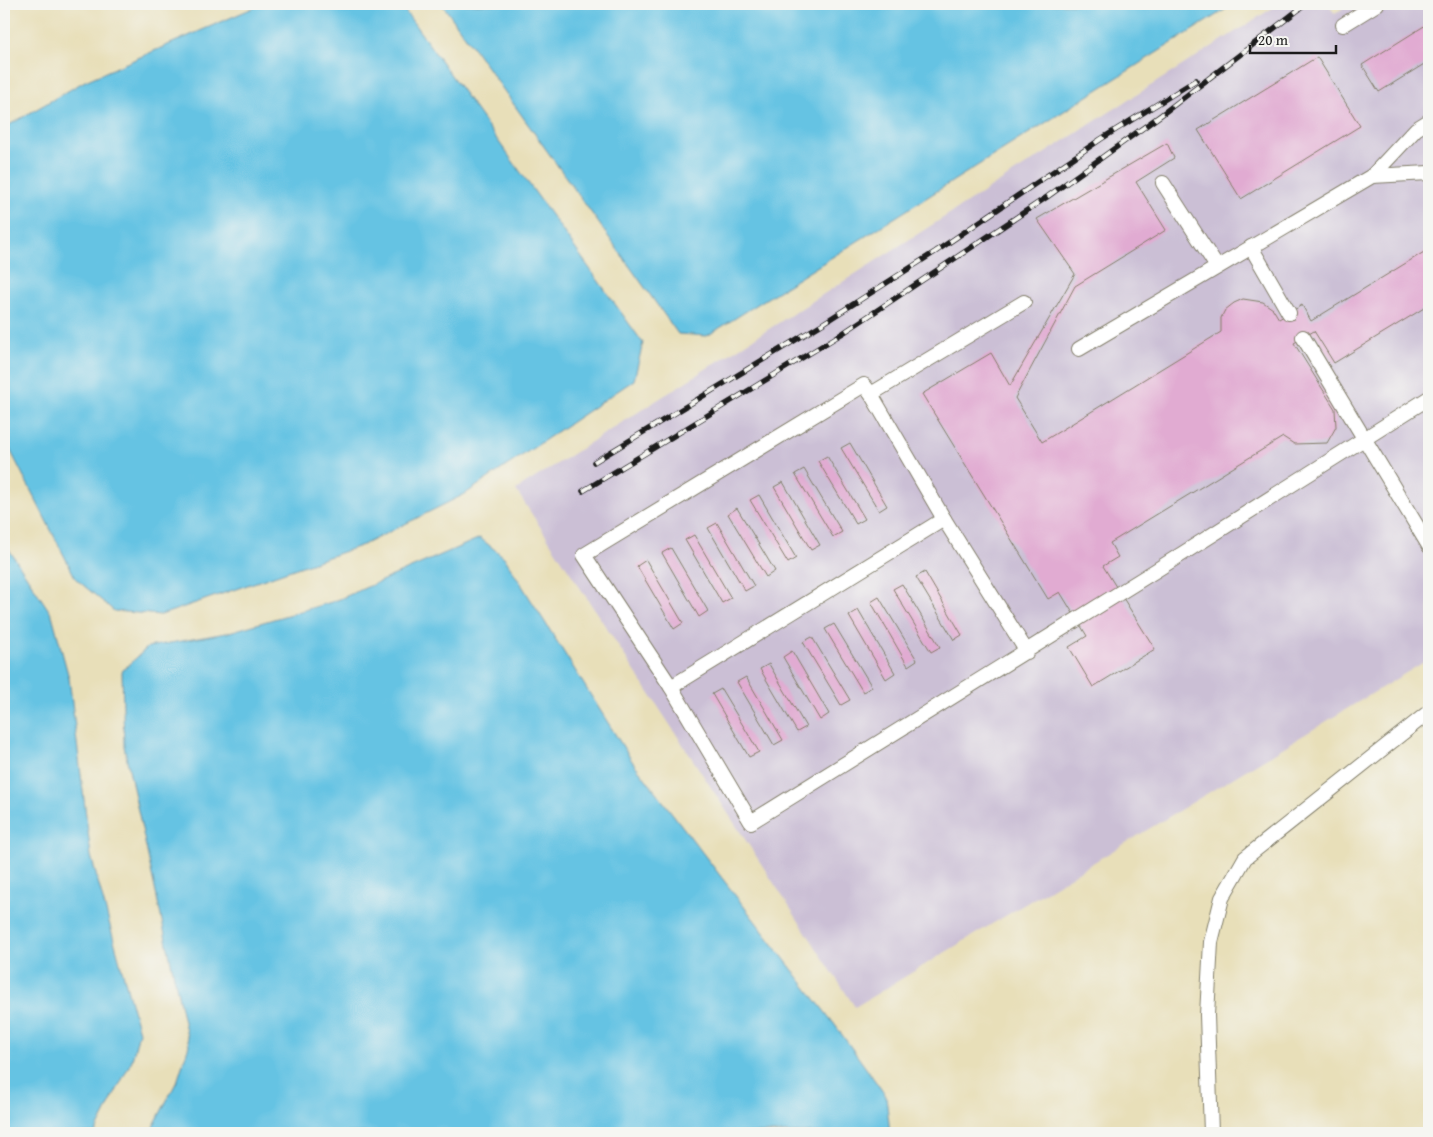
<svg xmlns="http://www.w3.org/2000/svg" width="1433" height="1137" viewBox="0 0 1433 1137" font-family="'Gentium Book Plus',serif">
<style>
.industrial{fill:#cbbfd5}
.water{fill:#65c3e3;stroke:#407080}
.building{fill:#e1abd2}
.lines{fill:none;stroke-linecap:round;stroke-linejoin:round}
.service-casing{stroke:#827e6a;stroke-width:16}
.service{stroke:#fff;stroke-width:14}
.rail-casing{stroke:#1c1c1c;stroke-width:5.5}
.rail{stroke:#f6f6f2;stroke-width:4;stroke-dasharray:11;stroke-linecap:butt}
</style>
<rect width="100%" height="100%" fill="#f6f6f2"/>
<filter id="ink" filterUnits="userSpaceOnUse"><feTurbulence type="fractalNoise" baseFrequency=".02" numOctaves="2"/><feDisplacementMap in="SourceGraphic" scale="10" xChannelSelector="R" yChannelSelector="G"/><feConvolveMatrix kernelMatrix="1 2 1 2 8 2 1 2 1" color-interpolation-filters="sRGB"/></filter>
<filter id="wash" filterUnits="userSpaceOnUse"><feTurbulence type="fractalNoise" baseFrequency=".0096" numOctaves="4" result="noise"/><feDisplacementMap in="SourceGraphic" scale="20" xChannelSelector="R" yChannelSelector="G"/><feGaussianBlur stdDeviation="1.12" result="paint"/><feColorMatrix in="noise" values="0 0 0 0 0 0 0 0 0 0 0 0 0 0 0 0 0 1.4 0 .05"/><feComposite in="paint" operator="in"/></filter>
<g filter="url(#wash)">
<rect width="100%" height="100%" fill="#e8dfb9"/>
<!-- industrial -->
<polygon class="industrial" points="1279,4 1328,4 1335,14 1348,4 1429,4 1429,659 855,1007 516,490"/>
<!-- water -->
<g class="water">
<polygon points="262,4 400,4 643,343 634,380 465,494 363,545 161,615 114,611 76,579 4,438 4,128 85,81"/>
<polygon points="442,4 1234,4 707,336 678,334"/>
<polygon points="480,538 504,557 632,761 835,1025 886,1096 890,1133 150,1133 178,1079 189,1045 124,746 122,671 148,647 226,633 335,601"/>
<polygon points="4,542 52,615 69,678 91,856 139,1032 132,1060 95,1133 4,1133"/>
</g>
<g id="blocks">
<!-- building -->
<g class="building">
<polygon points="1429,23 1429,61 1379,92 1362,65"/>
<polygon points="1317,57 1360,126 1241,199 1198,130"/>
<polygon points="1167,143 1174,158 1136,182 1166,230 1075,286 1015,398 1042,442 1221,332 1221,318 1225,310 1234,303 1243,299 1263,302 1273,309 1279,319 1302,305 1311,321 1429,249 1429,305 1334,363 1314,331 1294,343 1335,409 1336,427 1327,443 1294,444 1283,437 1110,543 1118,557 1103,566 1155,649 1093,687 1069,647 1087,636 1060,592 1048,599 922,394 991,353 1010,386 1075,274 1037,219"/>
<polygon points="850,443 887,506 879,511 841,448"/>
<polygon points="827,456 865,519 856,524 818,461"/>
<polygon points="804,469 842,532 833,537 795,474"/>
<polygon points="783,482 820,545 811,550 774,487"/>
<polygon points="759,495 796,558 788,563 750,500"/>
<polygon points="737,508 775,571 766,577 728,514"/>
<polygon points="717,523 754,586 745,591 708,528"/>
<polygon points="694,535 731,598 722,603 685,540"/>
<polygon points="671,548 708,611 699,617 662,553"/>
<polygon points="646,560 683,623 674,629 637,566"/>
<polygon points="925,572 962,635 954,640 916,577"/>
<polygon points="902,584 940,647 931,652 893,589"/>
<polygon points="879,597 917,660 908,666 871,602"/>
<polygon points="858,610 895,673 886,679 849,616"/>
<polygon points="834,624 872,687 863,692 825,629"/>
<polygon points="812,637 850,700 841,705 803,642"/>
<polygon points="792,651 829,714 820,720 783,657"/>
<polygon points="769,664 806,727 797,732 760,669"/>
<polygon points="746,677 783,740 774,745 737,682"/>
<polygon points="721,689 759,752 749,757 712,694"/>
</g>
</g>
</g>
<g filter="url(#ink)">
<use href="#blocks" fill-opacity="0" stroke="#827e6a" stroke-width="1"/>
<g class="lines">
<!-- service casing -->
<g class="service-casing">
<g id="service">
<polyline points="1343,25 1377,4"/>
<polyline points="1372,176 1416,129 1429,121"/>
<polyline points="1163,183 1217,267"/>
<polyline points="1251,247 1289,313"/>
<polyline points="1303,337 1429,546"/>
<polyline points="1079,349 1372,176 1429,173"/>
<polyline points="871,394 1024,302"/>
<path d="M1027,652L944,519L871,394L864,385L584,555L671,687L751,822C978,682 1204,541 1429,398"/>
<polyline points="671,687 944,519"/>
<polyline points="1211,1133 1207,1015 1211,942 1222,898 1245,858 1429,712"/>
</g>
</g>
<!-- service -->
<use href="#service" class="service"/>
<!-- rail casing -->
<g class="rail-casing">
<g id="rail">
<polyline points="594,462 822,324 935,252 1101,139 1196,80"/>
<polyline points="583,491 843,333 1047,197 1161,115 1306,4"/>
</g>
</g>
<!-- rail -->
<use href="#rail" class="rail"/>
</g>
</g>
<!-- margin -->
<rect width="1433" height="1137" fill="none" stroke="#f6f6f2" stroke-width="20"/>
<!-- scale -->
<path d="M1250 45v8h86v-8" fill="none" stroke="#1c1c1c" stroke-width="2.5"/>
<text x="1258" y="45" font-size="15" fill="#1c1c1c" stroke="#f6f6f2" stroke-width="4" paint-order="stroke">20 m</text>
</svg>
